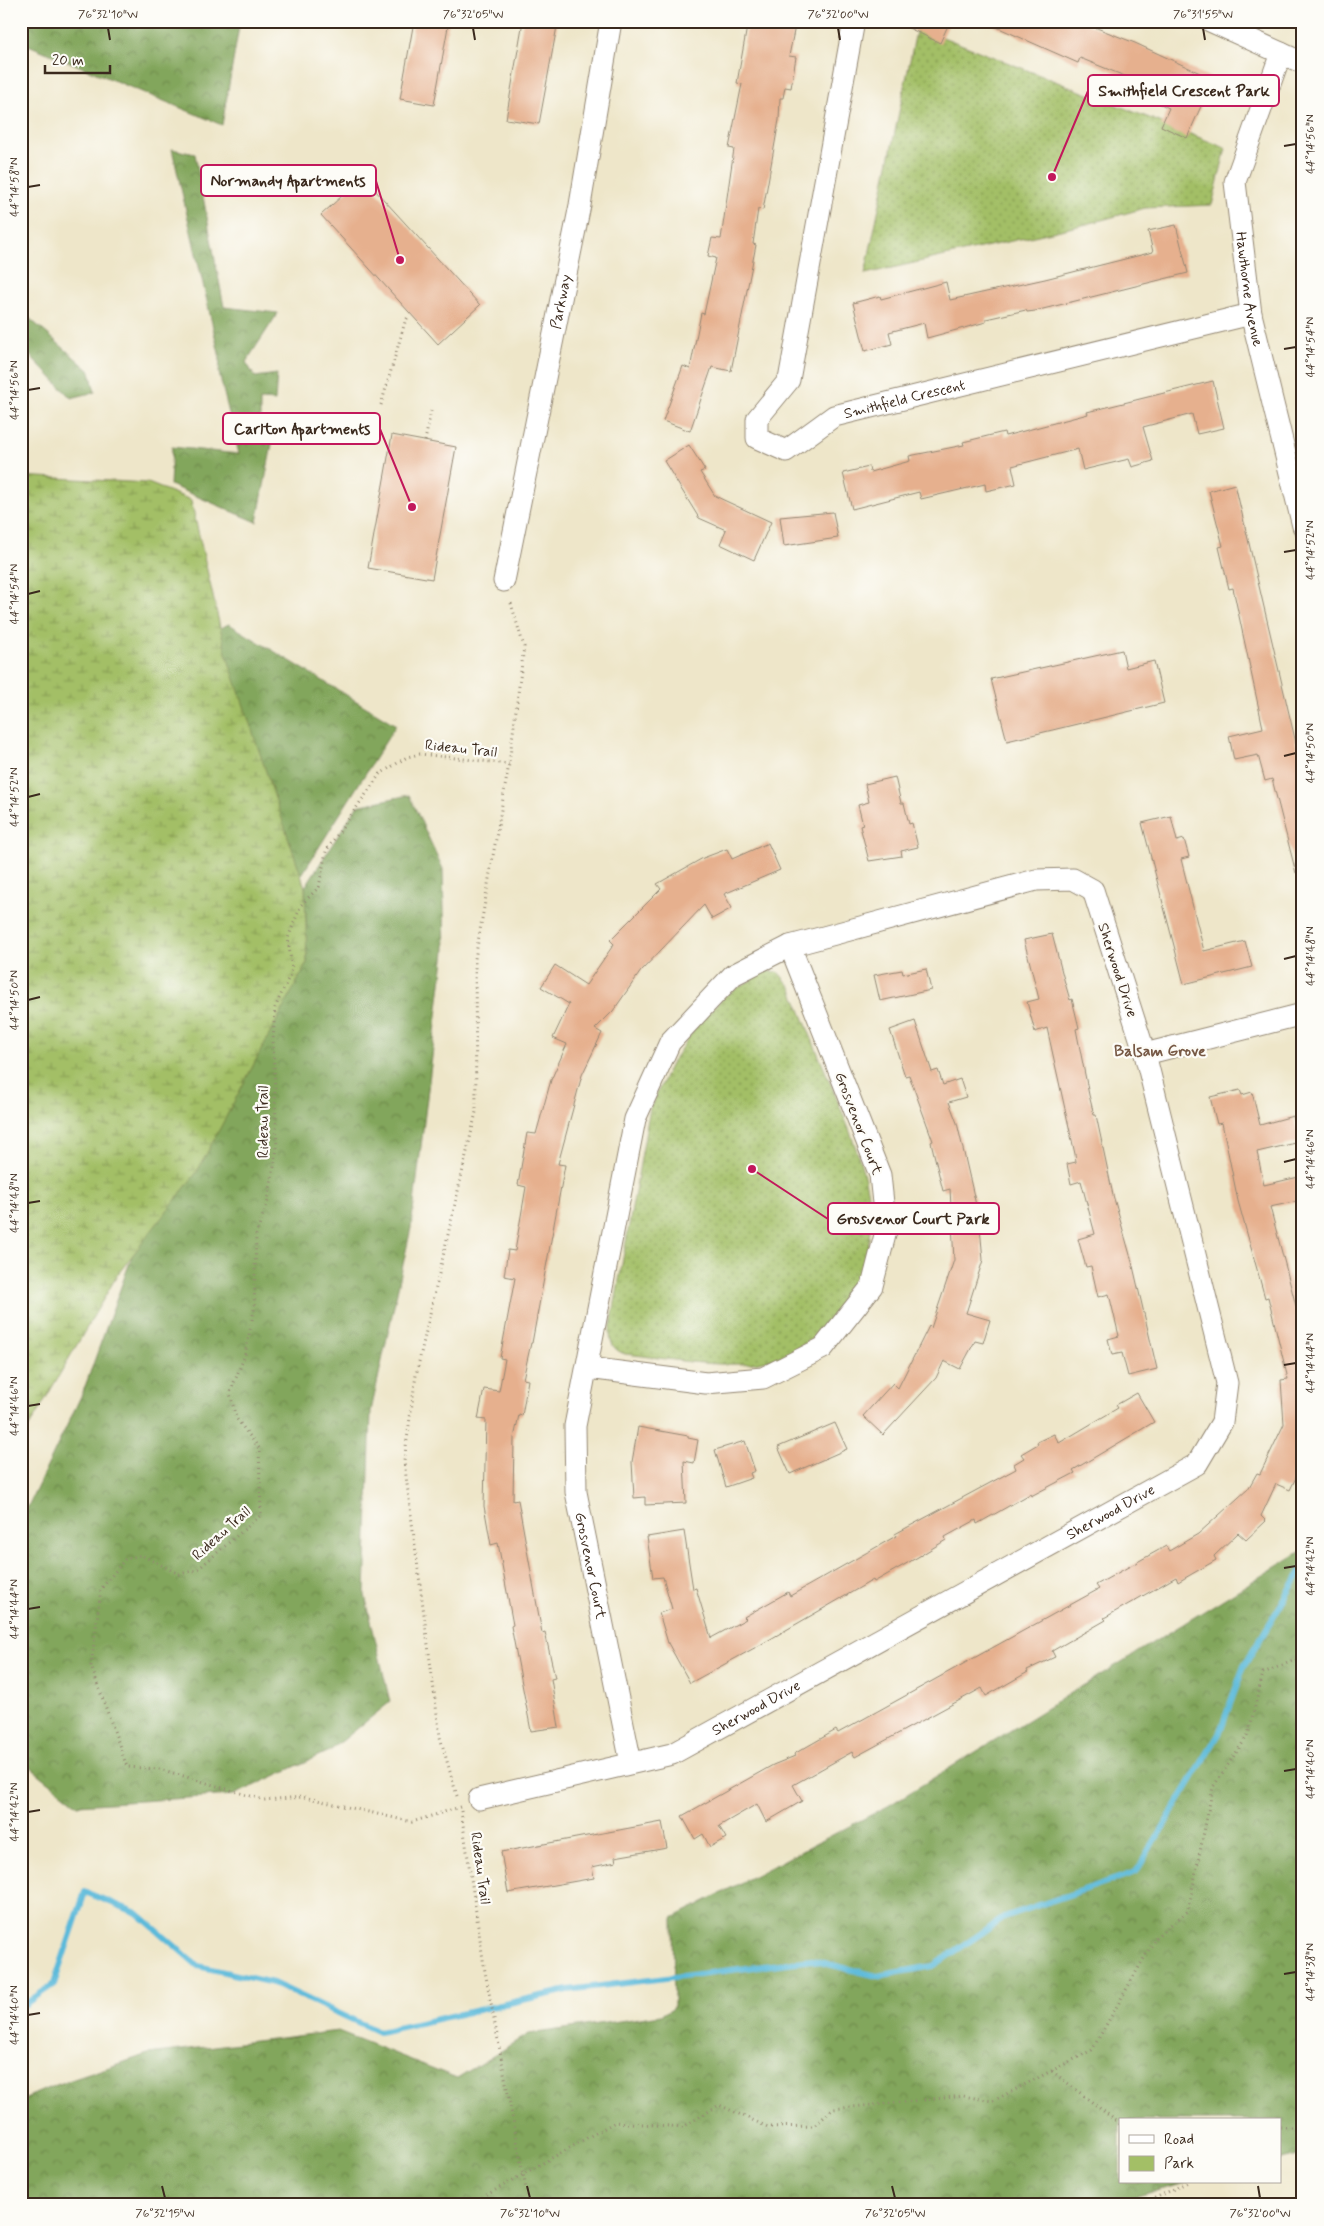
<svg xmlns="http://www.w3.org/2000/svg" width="1324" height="2226" viewBox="0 0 1324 2226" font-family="Mynerve,sans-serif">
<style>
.green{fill:url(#green-dots);stroke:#6f7442}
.forest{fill:url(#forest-crowns);stroke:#5e683c}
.wetland{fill:url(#wetland-marsh);stroke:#6f7442}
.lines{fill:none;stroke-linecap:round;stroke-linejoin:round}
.stream{stroke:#5cbada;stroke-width:6}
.building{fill:#e6b08e}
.minor-casing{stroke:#948874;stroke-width:23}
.path{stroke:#948874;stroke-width:3;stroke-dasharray:1 4;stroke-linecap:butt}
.minor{stroke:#fff;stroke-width:21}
.ticks{fill:none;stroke:#3b2a1e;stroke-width:2}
.labels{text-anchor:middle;stroke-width:4.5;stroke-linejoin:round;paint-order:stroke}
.street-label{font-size:15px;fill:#3b2a1e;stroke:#fdfcf7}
.neighbourhood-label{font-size:16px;font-weight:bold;fill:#775945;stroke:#fdfcf7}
.leader{fill:none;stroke:#c2185b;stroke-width:2}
.callout-dot{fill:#c2185b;stroke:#fdfcf7;stroke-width:2}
.callout{fill:#fdfcf7;stroke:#c2185b;stroke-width:2}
.callout-label{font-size:16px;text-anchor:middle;font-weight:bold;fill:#3b2a1e}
.neatline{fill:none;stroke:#3b2a1e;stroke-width:2}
.ticks-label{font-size:12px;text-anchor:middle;fill:#3b2a1e}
</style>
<defs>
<pattern id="green-dots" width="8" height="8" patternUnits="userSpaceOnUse" patternTransform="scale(1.25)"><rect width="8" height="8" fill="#a3bf66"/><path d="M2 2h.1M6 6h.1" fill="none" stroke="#869b53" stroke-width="1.8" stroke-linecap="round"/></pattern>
<pattern id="forest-crowns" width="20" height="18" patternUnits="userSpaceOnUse" patternTransform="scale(1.25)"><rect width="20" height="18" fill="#82a65b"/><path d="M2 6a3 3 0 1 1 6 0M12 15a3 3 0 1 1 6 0" fill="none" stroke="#6c874b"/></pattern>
<pattern id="wetland-marsh" width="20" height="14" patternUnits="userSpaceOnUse" patternTransform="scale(1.25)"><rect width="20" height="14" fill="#a3bf66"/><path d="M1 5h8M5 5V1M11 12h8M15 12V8" fill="none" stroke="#869b53"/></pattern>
</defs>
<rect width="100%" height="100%" fill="#fdfcf7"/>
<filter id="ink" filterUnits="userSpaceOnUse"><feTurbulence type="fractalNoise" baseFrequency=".02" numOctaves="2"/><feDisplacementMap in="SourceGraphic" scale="10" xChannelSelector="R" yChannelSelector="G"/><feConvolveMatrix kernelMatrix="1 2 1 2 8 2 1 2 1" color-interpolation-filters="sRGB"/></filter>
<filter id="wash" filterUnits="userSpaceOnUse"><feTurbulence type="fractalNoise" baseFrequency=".0096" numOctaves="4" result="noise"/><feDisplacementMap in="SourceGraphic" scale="20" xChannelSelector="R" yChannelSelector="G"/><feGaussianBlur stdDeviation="1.12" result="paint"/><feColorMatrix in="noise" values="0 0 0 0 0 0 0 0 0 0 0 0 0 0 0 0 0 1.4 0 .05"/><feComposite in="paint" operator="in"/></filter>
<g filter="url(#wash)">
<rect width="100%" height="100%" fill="#eee6c9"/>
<!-- green -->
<g class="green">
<polygon points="917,27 1226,148 1212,205 1145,208 1087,224 865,274"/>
<path d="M766,971L778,972L791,987C805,1022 819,1057 834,1092C864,1165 893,1233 843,1307C826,1332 796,1355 764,1361C724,1370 667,1358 625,1354C613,1350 610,1343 610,1331L650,1108L671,1064L698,1023L726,995Z"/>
</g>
<!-- forest -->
<g class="forest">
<polygon points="21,21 240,21 222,125 21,42"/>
<polygon points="172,149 195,154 224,307 278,313 246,362 255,377 277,374 275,401 260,400 260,429 274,434 257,522 170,485 172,447 239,454 219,373 220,358"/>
<polygon points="21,311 90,371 95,392 71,398 21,346"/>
<polygon points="229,624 396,725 262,938 189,643"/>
<polygon points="409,795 443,869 445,951 411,1228 371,1411 365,1595 390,1702 331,1750 234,1795 78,1805 21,1760 21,1521 83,1392 136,1245 307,963 305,887 357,806"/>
<polygon points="1303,1550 1303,2155 1280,2160 1280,2120 1120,2120 1120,2182 1191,2182 1101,2205 21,2205 21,2100 53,2086 148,2054 338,2031 457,2078 529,2034 661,2015 674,2007 673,1918 888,1806"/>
</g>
<!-- wetland -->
<polygon class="wetland" points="21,476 148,483 191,500 226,653 305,887 307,963 197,1172 118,1274 21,1441"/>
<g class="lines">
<!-- stream -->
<polyline class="stream" points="21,2007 54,1984 85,1892 137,1913 198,1966 273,1983 379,2032 568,1990 812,1960 877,1976 933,1966 1007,1916 1136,1872 1219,1734 1244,1666 1303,1568"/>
</g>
<g id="blocks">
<!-- building -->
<g class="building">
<polygon points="414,21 449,21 434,105 400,99"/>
<polygon points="523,21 558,21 539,124 506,119"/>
<polygon points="748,21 796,21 789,56 796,57 791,88 785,87 783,98 780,98 779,120 763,210 758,209 753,244 756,245 731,371 712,367 690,431 663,421 683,366 690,369 701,313 704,314 716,258 708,256 712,238 721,239 734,149 729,148 742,84 737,83"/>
<polygon points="894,21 950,21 940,43"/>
<polygon points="983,21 1079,21 1135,43 1213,79 1187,138 1161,126 1169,108 1138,93 1140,87 1130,83 1132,79 1080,58 1078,63"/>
<polygon points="363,177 480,305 438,344 321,215"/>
<polygon points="1176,225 1188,273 1035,311 1027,312 1026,310 986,319 986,322 927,338 924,323 889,332 892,344 865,351 853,303 880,296 881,299 946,282 950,300 1045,279 1153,252 1148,231"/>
<polygon points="1213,381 1224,428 1197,434 1192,414 1143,427 1153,461 1132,467 1129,459 1083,470 1078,449 1012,466 1016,484 986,491 985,484 921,499 919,492 852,509 843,473 869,467 870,472 910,461 909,456 964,445 963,442 1004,432 1005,436 1088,414 1087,412"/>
<polygon points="392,435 456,447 432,579 368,568"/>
<polygon points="689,445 705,470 700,472 715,496 771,522 754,560 720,544 726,530 699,518 664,461"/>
<polygon points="1235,484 1303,773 1303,872 1296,873 1272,779 1265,781 1258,755 1234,760 1229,736 1263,728 1233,588 1229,589 1219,547 1223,546 1209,491"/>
<polygon points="833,512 838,538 784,546 780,517"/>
<polygon points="1122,650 1126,668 1154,661 1164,703 1007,741 991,679"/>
<polygon points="895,777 901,803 904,803 909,824 912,823 918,847 901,851 902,856 869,861 860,826 863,825 858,805 869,802 865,784"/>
<polygon points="1171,816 1177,841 1184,839 1189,857 1181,859 1204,951 1245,941 1252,967 1184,984 1142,823"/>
<polygon points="768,843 780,870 724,894 732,908 712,919 704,905 641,971 613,1011 595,1029 602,1033 582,1075 558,1164 565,1165 532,1343 531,1343 523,1379 528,1380 522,1416 519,1415 514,1438 513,1501 518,1500 542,1633 545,1632 555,1678 551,1679 559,1727 531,1731 511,1626 513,1625 498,1543 491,1545 484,1506 486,1420 478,1419 484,1389 499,1391 505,1359 500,1358 515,1278 504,1276 508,1250 515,1251 526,1187 518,1185 527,1133 536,1134 551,1080 567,1044 553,1038 569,1004 541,987 555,965 586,985 614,944 610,940 661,889 657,884 703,858 727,849 732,859"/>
<polygon points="1052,934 1063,976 1070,1000 1072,999 1079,1028 1076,1029 1089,1095 1094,1115 1096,1115 1113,1195 1132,1262 1157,1369 1128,1376 1122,1353 1112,1355 1108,1339 1119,1336 1109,1294 1098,1297 1091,1266 1086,1267 1078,1239 1095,1234 1081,1181 1071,1184 1067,1164 1076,1162 1075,1154 1047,1028 1035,1032 1027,1002 1039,999 1024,940"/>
<polygon points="926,969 931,990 880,1001 874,975 902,970 903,974"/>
<polygon points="915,1021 932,1072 938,1070 943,1085 960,1079 966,1097 949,1102 957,1123 976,1205 978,1205 983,1260 966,1313 990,1320 983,1343 975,1341 960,1369 944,1361 936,1378 883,1435 863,1416 893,1383 898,1388 929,1326 931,1328 954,1260 950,1189 943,1191 931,1142 933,1141 909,1075 905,1076 890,1030"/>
<polygon points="1240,1090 1242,1095 1252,1092 1260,1125 1293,1116 1300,1142 1257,1152 1264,1185 1303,1176 1303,1200 1270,1207 1296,1306 1303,1304 1303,1463 1290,1490 1276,1484 1261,1516 1266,1521 1246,1540 1238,1533 1214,1556 1216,1560 1178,1582 1176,1577 1104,1618 1106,1620 1052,1651 1055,1657 1027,1670 1028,1672 986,1696 982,1688 855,1757 852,1752 793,1785 802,1801 766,1822 757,1804 719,1826 726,1838 710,1847 703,1834 695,1839 682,1816 773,1765 795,1756 794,1754 836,1730 838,1733 1099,1589 1096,1585 1166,1546 1169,1551 1198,1534 1248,1489 1257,1473 1260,1474 1284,1424 1281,1380 1288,1379 1268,1297 1265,1298 1238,1201 1222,1123 1217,1124 1210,1097"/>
<polygon points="1137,1393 1154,1422 1073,1470 1075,1473 1031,1496 1030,1494 977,1524 976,1520 945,1537 946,1540 918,1557 874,1582 873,1580 760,1645 690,1683 668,1643 659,1613 672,1609 663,1577 653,1578 647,1537 684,1531 693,1589 696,1588 711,1638 746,1619 744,1617 788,1592 790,1596 896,1536 895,1534 1016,1469 1014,1464 1024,1458 1021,1454 1038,1444 1037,1442 1054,1434 1059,1443 1118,1408 1116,1405"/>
<polygon points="835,1423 847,1449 790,1474 778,1447"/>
<polygon points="638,1427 688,1436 688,1438 698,1440 694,1463 684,1461 686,1503 645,1505 645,1497 634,1498 632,1462"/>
<polygon points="745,1441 755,1471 750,1473 752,1478 726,1487 715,1450"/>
<polygon points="662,1822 667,1848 615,1857 616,1862 592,1867 594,1878 508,1893 501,1852"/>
</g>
</g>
</g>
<g filter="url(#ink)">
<use href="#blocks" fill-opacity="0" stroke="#948874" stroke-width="1"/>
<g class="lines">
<!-- minor casing -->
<g class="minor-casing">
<g id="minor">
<path id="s1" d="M854,21L789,380L757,419V438L786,451L834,416L1251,314"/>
<polyline points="1210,21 1303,63"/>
<path id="s2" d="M1281,53L1235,182L1251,314L1303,526"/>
<path id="s3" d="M504,581L580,205L611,21"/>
<polyline points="1145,1054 1303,1014"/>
<polyline points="588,1368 706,1383 763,1378 823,1348 872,1286 886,1231 880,1175 790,946"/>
<path id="s4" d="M479,1799L672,1754L1197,1464L1222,1422L1227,1383L1145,1054L1093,890L1073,879L1036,880L790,946L733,975L670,1042L635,1119L575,1426L576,1492L631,1763"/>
</g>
</g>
<!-- path -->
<g class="path">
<polyline points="381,405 405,322 408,317"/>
<polyline points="425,441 431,411"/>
<polyline points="457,1796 440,1737 404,1461 416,1375 476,1112 475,959 509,764 524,647 510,600"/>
<polyline points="460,1807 412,1822 304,1797 264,1800 160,1769 127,1767 91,1666 101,1589 125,1559 141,1555 179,1574 197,1570 261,1515 259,1448 236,1418 230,1393 245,1355 254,1310 256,1235 268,1201 277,1149 273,1042 275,1008 292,970 288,938 301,905 319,887 326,851 380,774 407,757 420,754 509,764"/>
<polyline points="461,1811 484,1966 529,2205"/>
<polyline points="1052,2071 1120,2124"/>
<polyline points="1280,2127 1303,2127"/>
<polyline points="469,2205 615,2122 683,2127 719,2105 768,2127 814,2126 833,2109 963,2096 993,2101 1092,2050 1156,1937 1188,1911 1213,1787 1248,1735 1263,1673 1303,1657"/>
<polyline points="1141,2205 1188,2182"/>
</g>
<!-- minor -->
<use href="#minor" class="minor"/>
</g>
</g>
<!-- ticks -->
<path class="ticks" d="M108,28L110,40M473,28L475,40M838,28L840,40M1203,28L1205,40M1284,146L1296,144M28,187L40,185M1284,349L1296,347M28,390L40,388M1284,552L1296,550M28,594L40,591M1284,756L1296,753M28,797L40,794M1284,959L1296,956M28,1000L40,997M1284,1162L1296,1159M28,1203L40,1201M1284,1365L1296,1363M28,1406L40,1404M1284,1568L1296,1566M28,1609L40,1607M1284,1771L1296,1769M28,1812L40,1810M1284,1974L1296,1972M28,2015L40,2013M162,2186L165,2198M527,2186L530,2198M892,2186L895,2198M1258,2186L1260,2198"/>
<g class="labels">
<!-- street labels -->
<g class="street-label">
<text dy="5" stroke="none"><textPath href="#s2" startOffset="245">Hawthorne Avenue</textPath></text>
<text dy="5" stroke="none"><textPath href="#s3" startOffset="285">Parkway</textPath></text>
<text dy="5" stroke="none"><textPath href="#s1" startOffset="598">Smithfield Crescent</textPath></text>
<text transform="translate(461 748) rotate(6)" y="5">Rideau Trail</text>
<text transform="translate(1118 970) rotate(72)" y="5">Sherwood Drive</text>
<text transform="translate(263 1122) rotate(-90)" y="5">Rideau Trail</text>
<text transform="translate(859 1123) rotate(69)" y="5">Grosvenor Court</text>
<text dy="5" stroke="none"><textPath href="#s4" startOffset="699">Sherwood Drive</textPath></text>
<text transform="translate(221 1533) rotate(-42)" y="5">Rideau Trail</text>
<text dy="5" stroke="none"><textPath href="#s4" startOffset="2406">Grosvenor Court</textPath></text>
<text dy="5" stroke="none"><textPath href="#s4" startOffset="294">Sherwood Drive</textPath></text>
<text transform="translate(481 1868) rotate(82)" y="5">Rideau Trail</text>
</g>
<!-- neighbourhood labels -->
<g class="neighbourhood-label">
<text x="1160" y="1056">Balsam Grove</text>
</g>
</g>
<!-- callouts -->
<path class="leader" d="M1052 177L1088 91M400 260L376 181M412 507L380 429M752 1169L828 1219"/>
<g class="callout-dot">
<circle cx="1052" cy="177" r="5"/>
<circle cx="400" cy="260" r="5"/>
<circle cx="412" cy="507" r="5"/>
<circle cx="752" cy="1169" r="5"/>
</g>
<g class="callout">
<rect x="1088" y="75" width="191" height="31" rx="5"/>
<rect x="201" y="165" width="175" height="31" rx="5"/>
<rect x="223" y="413" width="157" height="31" rx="5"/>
<rect x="828" y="1203" width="171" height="31" rx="5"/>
</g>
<g class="callout-label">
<text x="1184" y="96">Smithfield Crescent Park</text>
<text x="288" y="186">Normandy Apartments</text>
<text x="302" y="434">Carlton Apartments</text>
<text x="913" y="1224">Grosvenor Court Park</text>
</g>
<!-- margin -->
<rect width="1324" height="2226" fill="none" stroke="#fdfcf7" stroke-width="55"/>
<!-- legend -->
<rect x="1119" y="2118" width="162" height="65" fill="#fdfcf7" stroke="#afa8a0"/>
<rect x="1129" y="2135" width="25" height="8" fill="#ffffff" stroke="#afa8a0"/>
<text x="1164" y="2144" font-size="15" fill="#3b2a1e">Road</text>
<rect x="1129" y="2156" width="25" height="15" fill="#a3bf66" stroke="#afa8a0"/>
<text x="1164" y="2168" font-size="15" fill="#3b2a1e">Park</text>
<!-- scale -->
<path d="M45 65v8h65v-8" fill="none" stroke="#3b2a1e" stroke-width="2.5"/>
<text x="52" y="65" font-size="15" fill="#3b2a1e" stroke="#fdfcf7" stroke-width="4" paint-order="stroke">20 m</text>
<rect x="28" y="28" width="1268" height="2170" class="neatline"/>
<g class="ticks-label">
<text x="108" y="18">76°32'10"W</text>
<text x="473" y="18">76°32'05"W</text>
<text x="838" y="18">76°32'00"W</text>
<text x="1203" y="18">76°31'55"W</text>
<text transform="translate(1310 144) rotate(-90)" y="4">44°14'56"N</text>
<text transform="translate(14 187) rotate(-90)" y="4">44°14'58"N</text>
<text transform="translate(1310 347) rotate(-90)" y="4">44°14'54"N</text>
<text transform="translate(14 390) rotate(-90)" y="4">44°14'56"N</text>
<text transform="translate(1310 550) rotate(-90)" y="4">44°14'52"N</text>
<text transform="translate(14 594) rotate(-90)" y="4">44°14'54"N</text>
<text transform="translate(1310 753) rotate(-90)" y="4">44°14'50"N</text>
<text transform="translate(14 797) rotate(-90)" y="4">44°14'52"N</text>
<text transform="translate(1310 956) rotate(-90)" y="4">44°14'48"N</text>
<text transform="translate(14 1000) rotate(-90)" y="4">44°14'50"N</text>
<text transform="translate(1310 1159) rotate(-90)" y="4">44°14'46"N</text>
<text transform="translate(14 1203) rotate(-90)" y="4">44°14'48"N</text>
<text transform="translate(1310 1363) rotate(-90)" y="4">44°14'44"N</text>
<text transform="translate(14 1406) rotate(-90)" y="4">44°14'46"N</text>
<text transform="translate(1310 1566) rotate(-90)" y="4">44°14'42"N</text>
<text transform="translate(14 1609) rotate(-90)" y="4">44°14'44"N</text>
<text transform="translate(1310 1769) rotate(-90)" y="4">44°14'40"N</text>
<text transform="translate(14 1812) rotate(-90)" y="4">44°14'42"N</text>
<text transform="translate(1310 1972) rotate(-90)" y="4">44°14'38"N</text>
<text transform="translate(14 2015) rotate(-90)" y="4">44°14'40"N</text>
<text x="165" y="2217">76°32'15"W</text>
<text x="530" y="2217">76°32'10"W</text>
<text x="895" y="2217">76°32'05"W</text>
<text x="1260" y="2217">76°32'00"W</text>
</g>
</svg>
